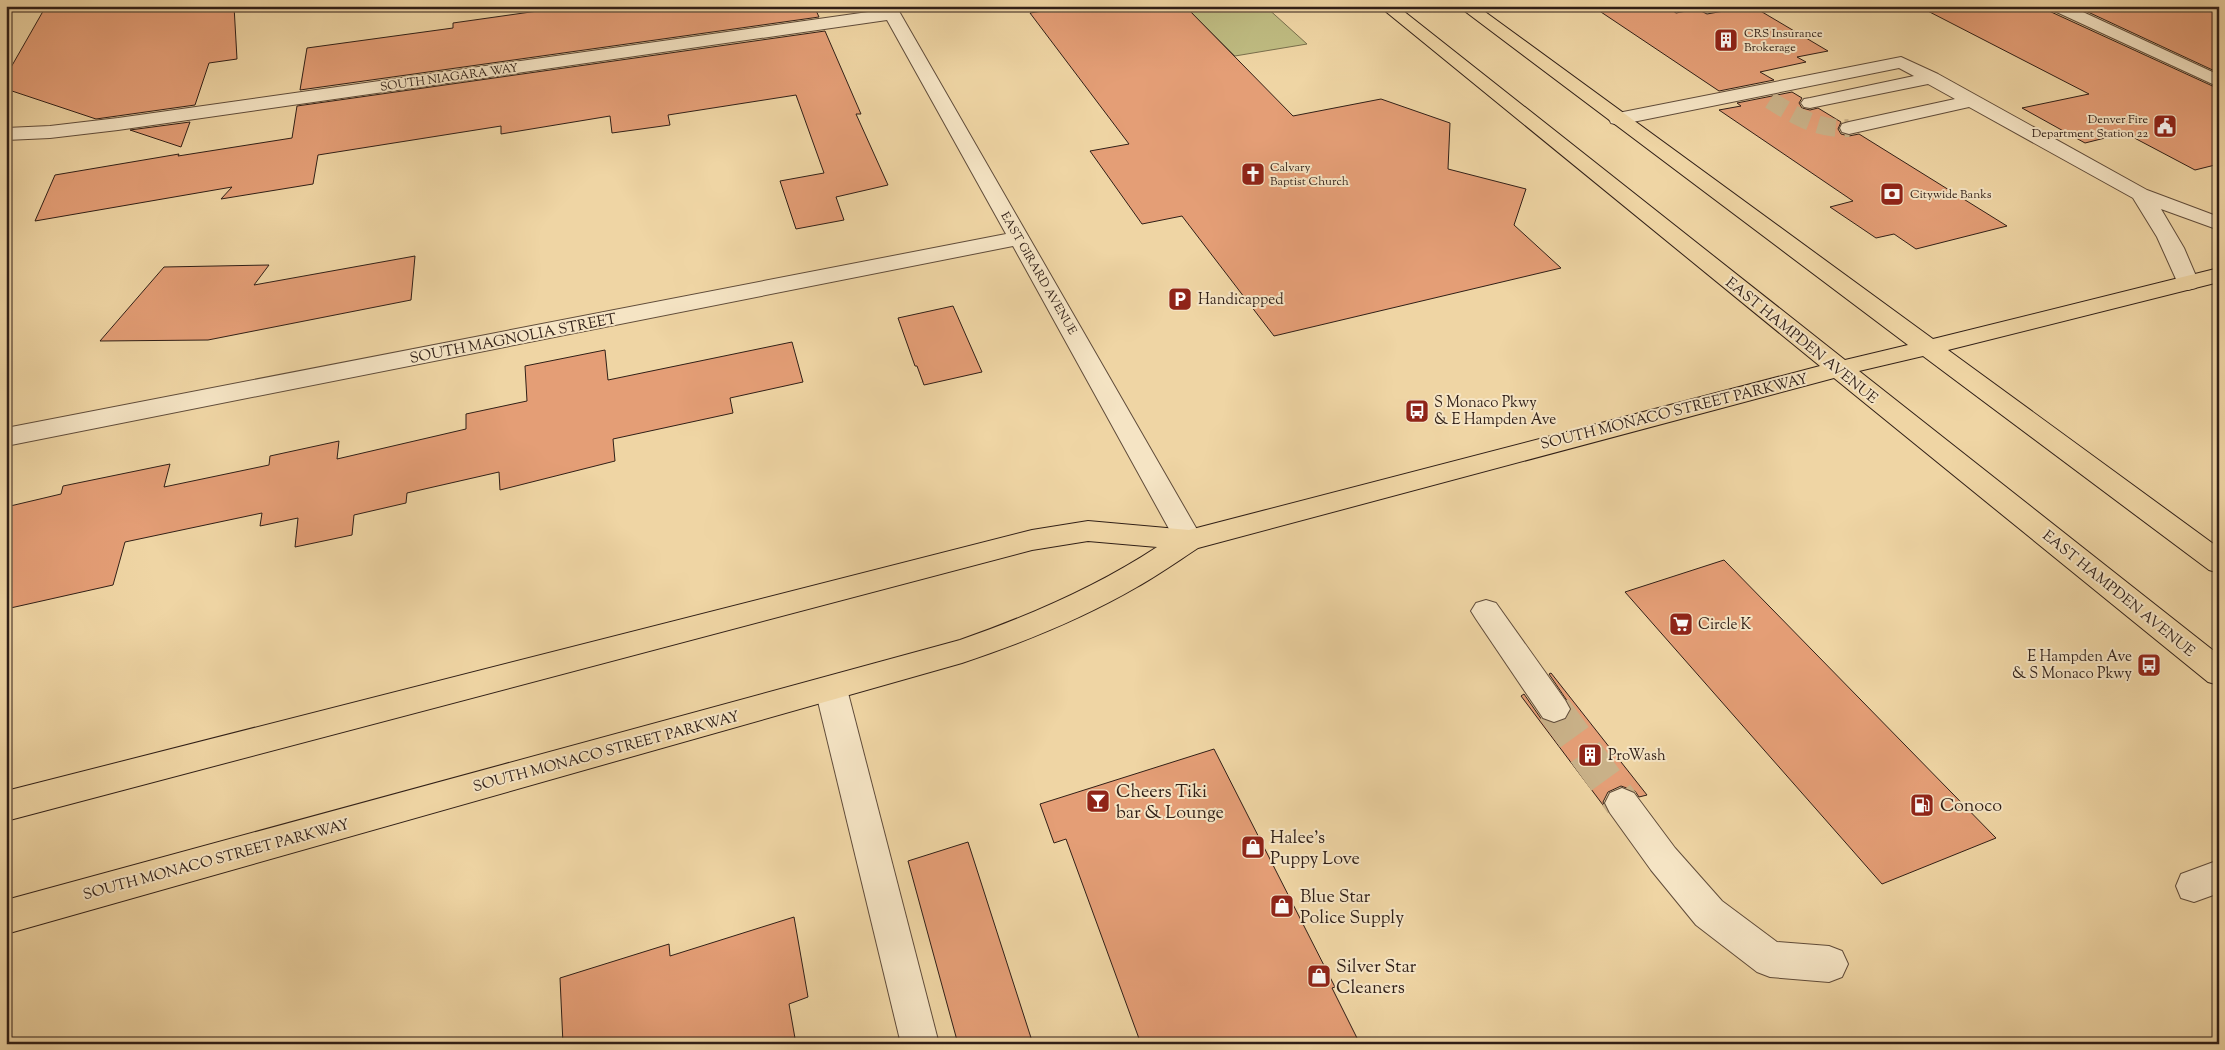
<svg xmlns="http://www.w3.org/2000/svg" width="2225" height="1050" viewBox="0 0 2225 1050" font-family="'Sorts Mill Goudy',serif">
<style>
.green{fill:#bfbc82;stroke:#786e4c}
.building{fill:#e49e76;stroke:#301f17}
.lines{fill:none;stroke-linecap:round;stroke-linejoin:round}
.minor-tunnel-far1{stroke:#c9b188;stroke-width:18;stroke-dasharray:18 9;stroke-linecap:butt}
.minor-tunnel{stroke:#c9b188;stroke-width:35;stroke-dasharray:35 18;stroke-linecap:butt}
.minor-casing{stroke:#604c3a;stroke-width:2}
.major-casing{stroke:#301f17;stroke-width:2}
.minor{fill:#f5e4c4;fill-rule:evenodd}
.major{fill:#efd5a4;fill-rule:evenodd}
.labels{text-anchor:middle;stroke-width:4;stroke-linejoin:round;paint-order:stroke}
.far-poi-label{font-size:12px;fill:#301f17;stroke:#f5e4c4;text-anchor:start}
.far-street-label{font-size:12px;fill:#301f17;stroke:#f5e4c4}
.poi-label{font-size:15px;fill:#301f17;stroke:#f5e4c4;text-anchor:start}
.street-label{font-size:15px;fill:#301f17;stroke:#f5e4c4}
.near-poi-label{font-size:18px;fill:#301f17;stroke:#f5e4c4;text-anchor:start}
</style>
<rect width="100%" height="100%" fill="#efd5a4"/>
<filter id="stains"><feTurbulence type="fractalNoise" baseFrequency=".004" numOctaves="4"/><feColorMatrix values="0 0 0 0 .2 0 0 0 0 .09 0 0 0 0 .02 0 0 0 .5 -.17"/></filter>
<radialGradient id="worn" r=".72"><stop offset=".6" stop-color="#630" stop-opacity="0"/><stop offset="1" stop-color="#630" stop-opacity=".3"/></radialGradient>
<!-- green -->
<polygon class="green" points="1185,6 1265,6 1307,44 1235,56"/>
<!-- building -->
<g class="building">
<polygon points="46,6 234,6 237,59 209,63 195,105 96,119 6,89 6,76"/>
<polygon points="573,6 814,6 819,17 300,90 307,48 453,28 453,23"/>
<polygon points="1076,6 1185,6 1293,116 1381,99 1450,123 1448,169 1526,189 1514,225 1561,268 1274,336 1182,216 1142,224 1090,151 1129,144 1030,13"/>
<polygon points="1592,6 1666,6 1676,13 1697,9 1707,14 1752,6 1828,51 1797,57 1806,62 1760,72 1774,80 1719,91"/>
<polygon points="1918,6 2046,6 2049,11 2219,89 2219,164 2195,170 2125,133 2085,143 2022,108 2089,94"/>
<polygon points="2075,6 2199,6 2219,14 2219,73"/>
<polygon points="825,31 861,114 856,114 888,185 836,197 844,220 796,229 780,181 824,173 796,95 668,115 670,125 612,133 610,116 501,134 501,126 318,155 313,184 221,199 232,187 35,221 55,175 179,154 178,156 292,138 297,106"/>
<polygon points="1792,92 1802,98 1799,103 1802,108 1810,110 1818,108 1841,122 1838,129 1841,134 1849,136 1859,134 2007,226 1916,249 1894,234 1876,238 1830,207 1853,201 1719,110 1741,106 1737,103"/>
<polygon points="190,122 181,147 130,130"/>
<polygon points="415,256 411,300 208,340 100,341 164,267 269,265 254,285"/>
<polygon points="953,306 982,372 924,385 917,366 915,366 898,318"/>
<polygon points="792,342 803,382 730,398 733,413 613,439 615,461 500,490 499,472 407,493 406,503 354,515 352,535 295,547 298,518 260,526 262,513 125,542 113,585 6,609 6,507 61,494 63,486 170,464 164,487 269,465 270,456 339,441 337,459 466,429 466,414 527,401 525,366 605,350 608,380"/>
<polygon points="1724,560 1996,838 1882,884 1625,592"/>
<polygon points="1551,673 1647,795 1639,797 1635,791 1621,786 1608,792 1603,802 1606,809 1521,696 1524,694 1542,720 1553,724 1566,720 1572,708 1549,674"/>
<polygon points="1214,749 1335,987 1332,988 1360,1044 1141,1044 1066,839 1054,843 1040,804"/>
<polygon points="968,842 1033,1044 958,1044 908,861"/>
<polygon points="794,917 808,997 789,1004 796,1044 563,1044 560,978 669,944 670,956"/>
</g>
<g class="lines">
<!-- minor-tunnel-far1 -->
<path class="minor-tunnel-far1" d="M1770,100C1795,116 1819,130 1849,128"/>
<!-- minor-tunnel -->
<polyline class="minor-tunnel" points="1554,709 1622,803"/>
<!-- minor casing -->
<g class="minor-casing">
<g id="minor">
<polygon points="880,6 896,6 1203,540 1199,547 1189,550 1179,547 1013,246 6,446 6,428 1006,234 887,20 118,130 50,138 6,140 6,128 50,126 118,118 882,10"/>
<polygon points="2048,6 2070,6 2219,75 2219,87 2050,9"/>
<polygon points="1901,57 1938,74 2147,190 2219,217 2219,230 2161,209 2184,248 2199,283 2196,288 2188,290 2180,288 2157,237 2133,198 1969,107 1849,134 1842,132 1840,128 1842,124 1849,122 1955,99 1928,84 1810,108 1804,107 1801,103 1804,99 1810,98 1914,76 1899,68 1618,125 1611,123 1609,119 1611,115 1618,113"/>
<polygon points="1486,600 1496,603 1565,700 1570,709 1565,718 1554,722 1543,718 1476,619 1471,611 1476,603"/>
<polygon points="831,676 842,680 847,689 939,1044 901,1044 815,689 820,680"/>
<polygon points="1622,788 1634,793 1675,848 1722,901 1777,942 1829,946 1842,951 1848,964 1842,977 1829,982 1770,977 1757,972 1696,925 1651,870 1610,813 1605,803 1610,793"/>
<polygon points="2219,860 2219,893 2194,902 2181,898 2176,886 2181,874"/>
</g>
</g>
<!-- major casing -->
<g class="major-casing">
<path id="major" d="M1379,6H1397L1845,360L1908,345L1458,6H1477L1933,339L2219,268V282L1948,350L2219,548V573L2209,570L1923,356L1859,371L2219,655V685L2208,682L1834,378L1198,548C1178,561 1158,575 1137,587C1082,619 1022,643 962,663L6,934V900L960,640C1029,616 1096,587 1157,547L1088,541L1032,550L6,821V791L1032,530L1088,521L1189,530L1820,366Z"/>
</g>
<!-- minor -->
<use href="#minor" class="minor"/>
<!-- major -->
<use href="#major" class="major"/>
</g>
<!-- icons -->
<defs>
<g id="building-square" transform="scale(1.25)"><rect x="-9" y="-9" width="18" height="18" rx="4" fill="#8f2418" stroke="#f5e4c4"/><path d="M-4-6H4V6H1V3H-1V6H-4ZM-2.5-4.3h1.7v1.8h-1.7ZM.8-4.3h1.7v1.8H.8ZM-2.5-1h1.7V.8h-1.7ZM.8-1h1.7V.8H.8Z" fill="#fff"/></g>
<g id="civic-square" transform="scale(1.25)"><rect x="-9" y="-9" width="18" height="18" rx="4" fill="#8f2418" stroke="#f5e4c4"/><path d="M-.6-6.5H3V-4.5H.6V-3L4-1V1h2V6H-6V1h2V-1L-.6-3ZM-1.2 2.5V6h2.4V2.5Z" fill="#fff"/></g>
<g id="church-square" transform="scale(1.25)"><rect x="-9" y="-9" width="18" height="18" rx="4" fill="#8f2418" stroke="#f5e4c4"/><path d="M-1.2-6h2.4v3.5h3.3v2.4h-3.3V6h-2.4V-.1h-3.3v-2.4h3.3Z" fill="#fff"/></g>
<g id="bank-square" transform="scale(1.25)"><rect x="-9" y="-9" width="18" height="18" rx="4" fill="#8f2418" stroke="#f5e4c4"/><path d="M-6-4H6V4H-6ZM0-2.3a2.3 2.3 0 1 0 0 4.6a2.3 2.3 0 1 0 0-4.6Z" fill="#fff"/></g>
<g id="parking-square" transform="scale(1.25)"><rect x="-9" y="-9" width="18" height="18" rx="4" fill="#8f2418" stroke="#f5e4c4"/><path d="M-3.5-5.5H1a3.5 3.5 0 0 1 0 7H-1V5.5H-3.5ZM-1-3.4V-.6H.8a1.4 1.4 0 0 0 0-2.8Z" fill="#fff"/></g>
<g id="bus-square" transform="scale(1.25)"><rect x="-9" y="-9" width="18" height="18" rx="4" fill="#8f2418" stroke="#f5e4c4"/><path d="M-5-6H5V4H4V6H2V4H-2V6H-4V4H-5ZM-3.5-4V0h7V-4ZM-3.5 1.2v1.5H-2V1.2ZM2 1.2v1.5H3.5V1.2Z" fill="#fff"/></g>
<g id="supermarket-square" transform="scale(1.25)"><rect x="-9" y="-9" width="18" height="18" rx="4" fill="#8f2418" stroke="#f5e4c4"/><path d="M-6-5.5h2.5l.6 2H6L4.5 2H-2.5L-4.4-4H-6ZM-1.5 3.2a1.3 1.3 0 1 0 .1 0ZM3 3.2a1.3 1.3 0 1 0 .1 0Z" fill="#fff"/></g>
<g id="bar-square" transform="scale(1.25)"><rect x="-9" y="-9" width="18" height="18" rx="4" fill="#8f2418" stroke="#f5e4c4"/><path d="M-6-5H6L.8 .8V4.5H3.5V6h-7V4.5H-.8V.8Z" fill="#fff"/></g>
<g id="fuel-square" transform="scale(1.25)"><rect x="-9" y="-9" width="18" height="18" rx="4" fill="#8f2418" stroke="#f5e4c4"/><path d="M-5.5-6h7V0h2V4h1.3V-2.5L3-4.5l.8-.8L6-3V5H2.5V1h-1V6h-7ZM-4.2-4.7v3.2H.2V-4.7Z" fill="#fff"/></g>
<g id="shop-square" transform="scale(1.25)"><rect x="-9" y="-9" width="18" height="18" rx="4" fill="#8f2418" stroke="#f5e4c4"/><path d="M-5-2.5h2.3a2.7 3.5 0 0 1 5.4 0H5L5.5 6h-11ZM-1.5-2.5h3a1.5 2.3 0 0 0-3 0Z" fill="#fff"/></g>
</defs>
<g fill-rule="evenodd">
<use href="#building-square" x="1726" y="40"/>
<use href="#civic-square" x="2165" y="126"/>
<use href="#church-square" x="1253" y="174"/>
<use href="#bank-square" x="1892" y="194"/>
<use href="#parking-square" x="1180" y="299"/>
<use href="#bus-square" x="1417" y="411"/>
<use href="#supermarket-square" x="1681" y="624"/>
<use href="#bus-square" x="2149" y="665"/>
<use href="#building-square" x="1590" y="755"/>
<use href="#bar-square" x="1098" y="801"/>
<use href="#fuel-square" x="1922" y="805"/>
<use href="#shop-square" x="1253" y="847"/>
<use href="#shop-square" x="1282" y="906"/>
<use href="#shop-square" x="1319" y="976"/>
</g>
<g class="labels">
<!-- far-poi labels -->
<g class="far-poi-label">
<text x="1744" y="37">CRS Insurance<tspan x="1744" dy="14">Brokerage</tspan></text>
<text x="2148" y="123" text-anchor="end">Denver Fire<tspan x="2148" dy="14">Department Station 22</tspan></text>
<text x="1270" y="171">Calvary<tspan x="1270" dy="14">Baptist Church</tspan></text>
<text x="1910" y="198">Citywide Banks</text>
</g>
<!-- far-street labels -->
<g class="far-street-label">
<text transform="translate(449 77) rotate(-8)" y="4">SOUTH NIAGARA WAY</text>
<text transform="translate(1039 273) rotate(60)" y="4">EAST GIRARD AVENUE</text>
</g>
<!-- poi labels -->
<g class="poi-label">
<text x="1198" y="304">Handicapped</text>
<text x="1434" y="407">S Monaco Pkwy<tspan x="1434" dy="17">&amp; E Hampden Ave</tspan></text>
<text x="1698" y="629">Circle K</text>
<text x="2132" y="661" text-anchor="end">E Hampden Ave<tspan x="2132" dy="17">&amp; S Monaco Pkwy</tspan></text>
<text x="1608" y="760">ProWash</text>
</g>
<!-- street labels -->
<g class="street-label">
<text transform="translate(513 338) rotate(-11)" y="5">SOUTH MAGNOLIA STREET</text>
<text transform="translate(1802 340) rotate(39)" y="5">EAST HAMPDEN AVENUE</text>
<text transform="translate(1674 411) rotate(-14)" y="5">SOUTH MONACO STREET PARKWAY</text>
<text transform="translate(2119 593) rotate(39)" y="5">EAST HAMPDEN AVENUE</text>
<text transform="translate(606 751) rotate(-15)" y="5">SOUTH MONACO STREET PARKWAY</text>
<text transform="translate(216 859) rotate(-15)" y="5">SOUTH MONACO STREET PARKWAY</text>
</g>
<!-- near-poi labels -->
<g class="near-poi-label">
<text x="1116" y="797">Cheers Tiki<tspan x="1116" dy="21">bar &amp; Lounge</tspan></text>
<text x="1940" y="811">Conoco</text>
<text x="1270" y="843">Halee's<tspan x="1270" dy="21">Puppy Love</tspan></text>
<text x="1300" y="902">Blue Star<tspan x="1300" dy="21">Police Supply</tspan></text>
<text x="1336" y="972">Silver Star<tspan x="1336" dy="21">Cleaners</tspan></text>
</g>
</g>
<!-- margin -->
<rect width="2225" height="1050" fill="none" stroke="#efd5a4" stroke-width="25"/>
<rect x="8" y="8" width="2210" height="1035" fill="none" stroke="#301f17" stroke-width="2.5"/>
<rect x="12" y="12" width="2200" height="1025" fill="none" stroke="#301f17"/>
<rect width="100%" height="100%" filter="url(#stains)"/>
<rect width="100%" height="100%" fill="url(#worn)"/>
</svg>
